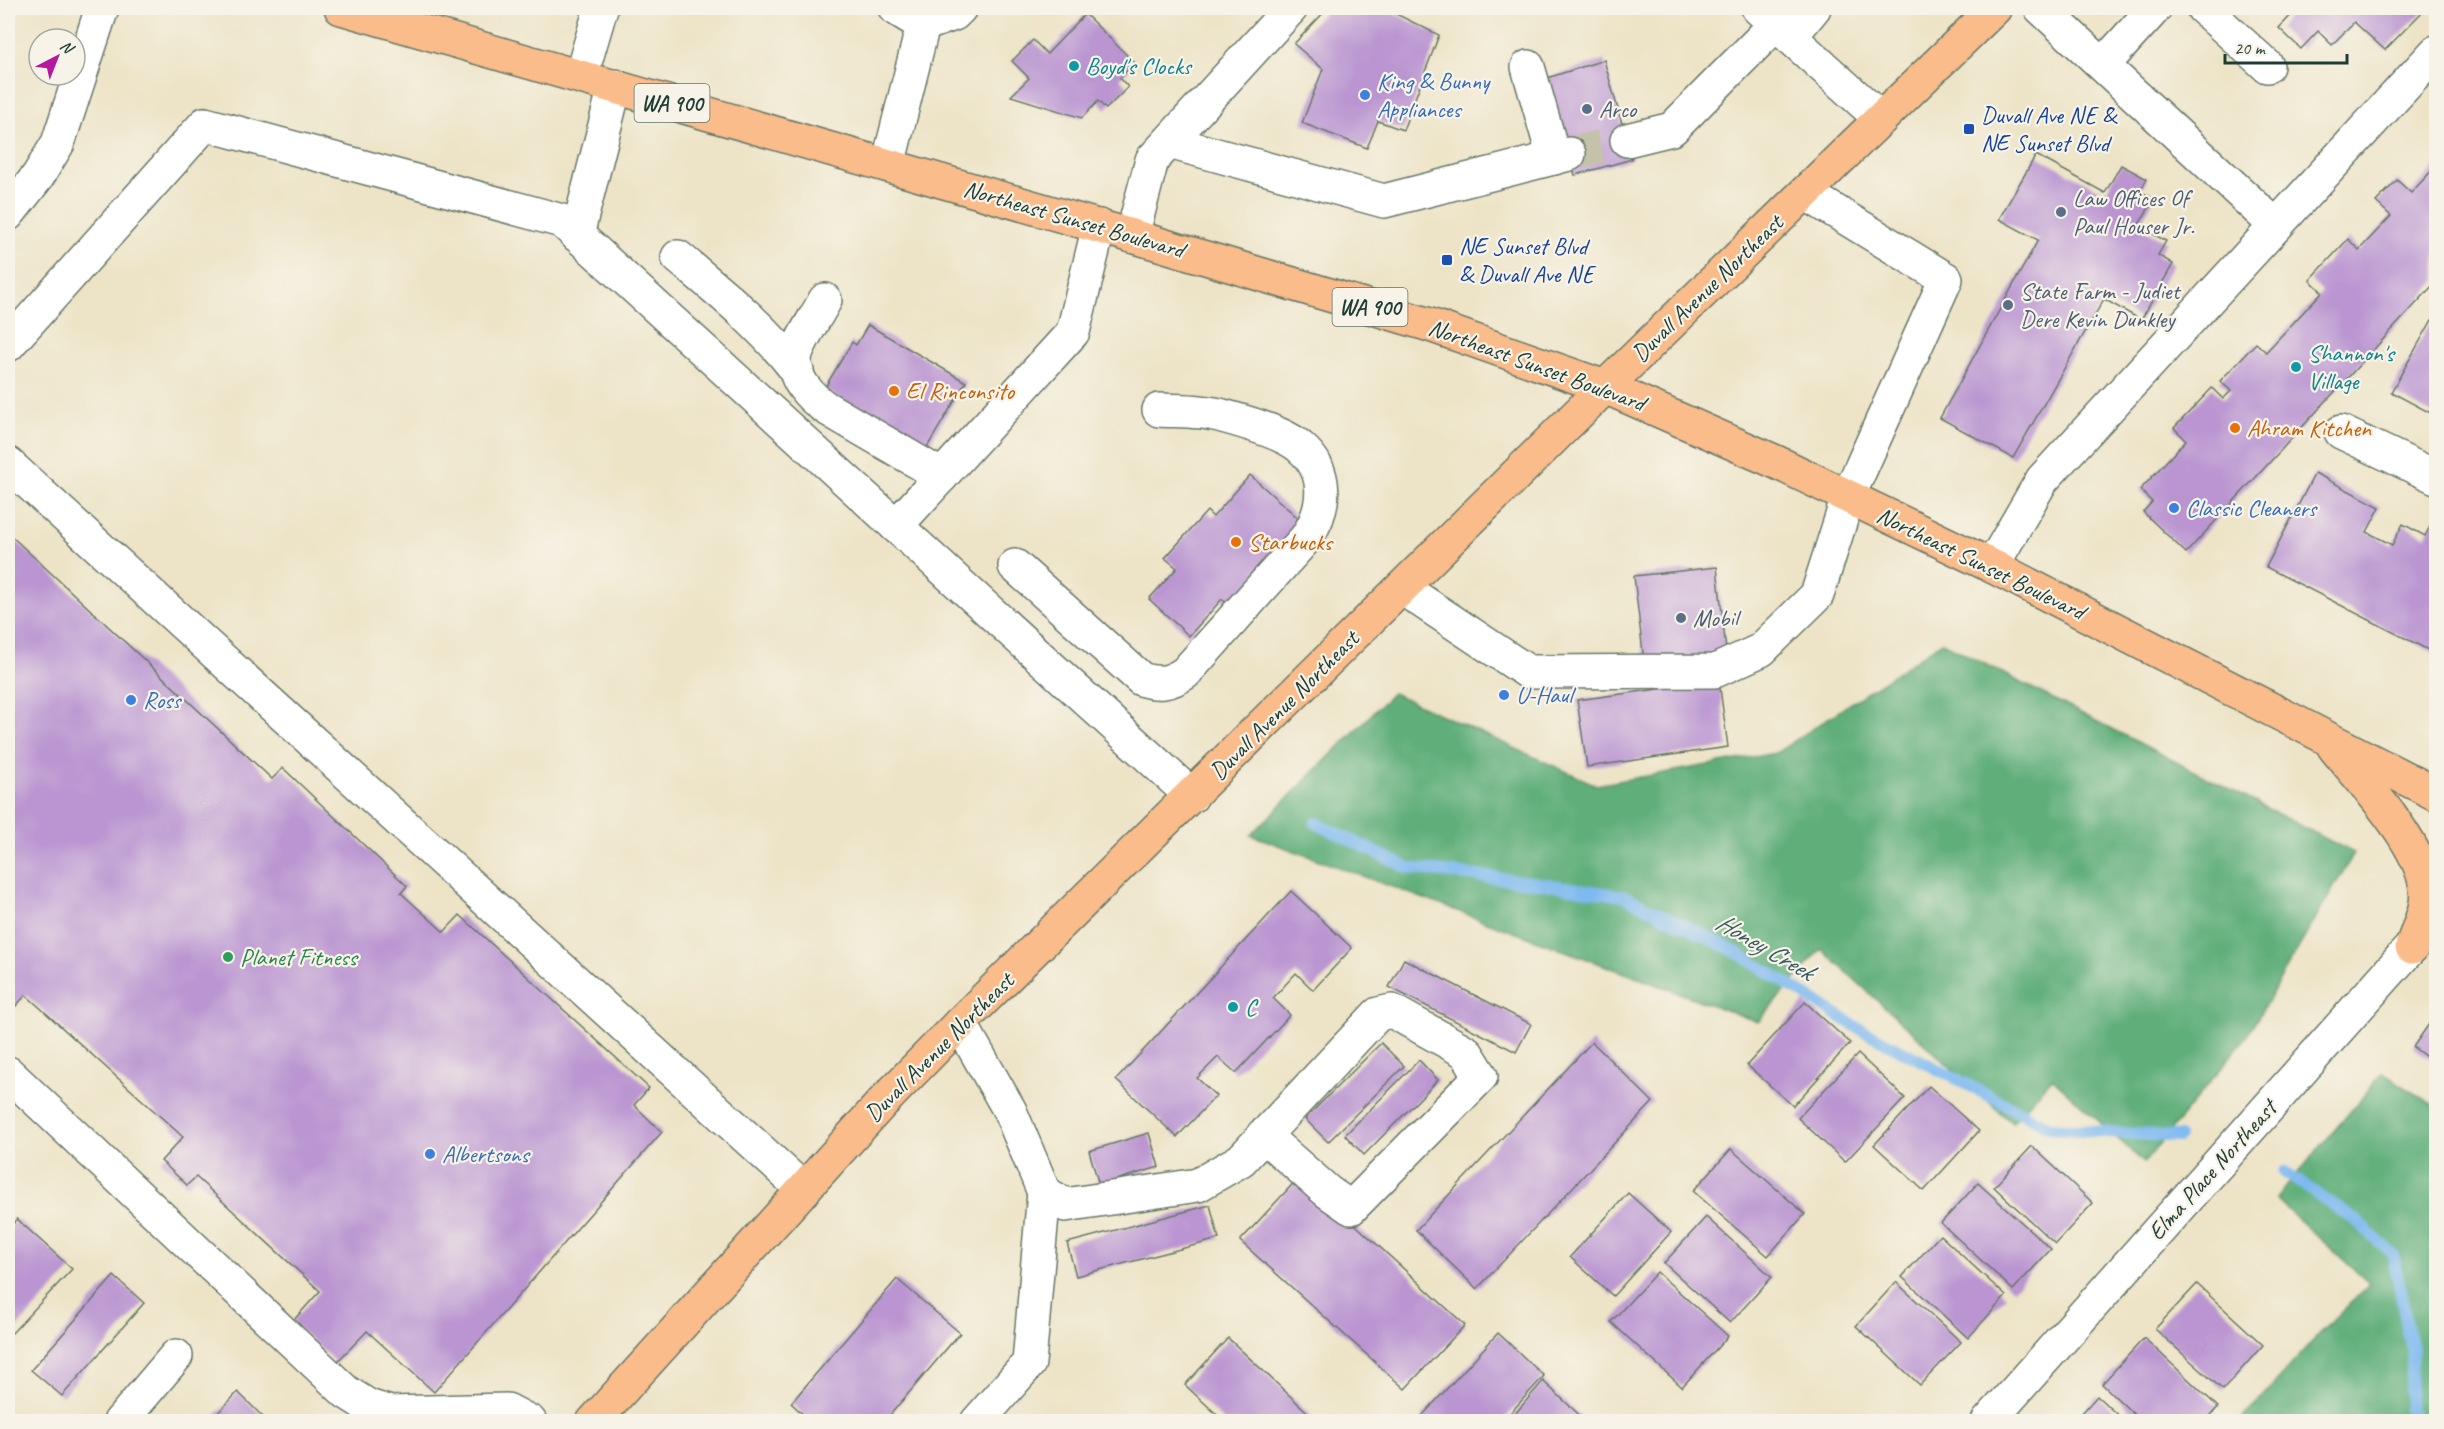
<svg xmlns="http://www.w3.org/2000/svg" width="2444" height="1429" viewBox="0 0 2444 1429" font-family="Caveat,sans-serif">
<style>
.forest{fill:#60af7a;stroke:#407657;stroke-width:1.5}
.lines{fill:none;stroke-linecap:round;stroke-linejoin:round}
.stream{stroke:#7eb9f0;stroke-width:12}
.building{fill:#ba95d1}
.minor-tunnel{stroke:#c4c3aa;stroke-width:33;stroke-dasharray:33 16;stroke-linecap:butt}
.minor-casing{stroke:#677767;stroke-width:36}
.major-casing{stroke:#677767;stroke-width:36}
.minor{stroke:#fff;stroke-width:33}
.major{stroke:#f9bc8a;stroke-width:33}
.culture-dot{fill:#0f9aa8;stroke:#f7f3e8;stroke-width:2}
.shop-dot{fill:#3f7fe0;stroke:#f7f3e8;stroke-width:2}
.service-dot{fill:#5c6f8a;stroke:#f7f3e8;stroke-width:2}
.transit-dot{fill:#1a4fb4;stroke:#f7f3e8;stroke-width:2}
.food-dot{fill:#e8710a;stroke:#f7f3e8;stroke-width:2}
.leisure-dot{fill:#2e9e5b;stroke:#f7f3e8;stroke-width:2}
.labels{text-anchor:middle;stroke-width:4.5;stroke-linejoin:round;paint-order:stroke}
.shield{fill:#f7f3e8;stroke:#60746a;stroke-width:1.5}
.shield-label{font-size:22px;font-weight:bold;fill:#1f3d34}
.culture-label{font-size:24px;fill:#0d838f;stroke:#f7f3e8;text-anchor:start}
.shop-label{font-size:24px;fill:#366cbe;stroke:#f7f3e8;text-anchor:start}
.service-label{font-size:24px;fill:#4e5e75;stroke:#f7f3e8;text-anchor:start}
.transit-label{font-size:24px;fill:#164399;stroke:#f7f3e8;text-anchor:start}
.street-label{font-size:24px;fill:#1f3d34;stroke:#f7f3e8}
.food-label{font-size:24px;fill:#c56008;stroke:#f7f3e8;text-anchor:start}
.leisure-label{font-size:24px;fill:#27864d;stroke:#f7f3e8;text-anchor:start}
.water-label{font-size:26px;font-style:italic;fill:#375c63;stroke:#f7f3e8}
</style>
<rect width="100%" height="100%" fill="#f7f3e8"/>
<filter id="ink" filterUnits="userSpaceOnUse"><feTurbulence type="fractalNoise" baseFrequency=".0167" numOctaves="2"/><feDisplacementMap in="SourceGraphic" scale="12" xChannelSelector="R" yChannelSelector="G"/><feConvolveMatrix kernelMatrix="1 2 1 2 8 2 1 2 1" color-interpolation-filters="sRGB"/></filter>
<filter id="wash" filterUnits="userSpaceOnUse"><feTurbulence type="fractalNoise" baseFrequency=".008" numOctaves="4" result="noise"/><feDisplacementMap in="SourceGraphic" scale="24" xChannelSelector="R" yChannelSelector="G"/><feGaussianBlur stdDeviation="1.35" result="paint"/><feColorMatrix in="noise" values="0 0 0 0 0 0 0 0 0 0 0 0 0 0 0 0 0 1.4 0 .05"/><feComposite in="paint" operator="in"/></filter>
<g filter="url(#wash)">
<rect width="100%" height="100%" fill="#ede4c7"/>
<!-- forest -->
<g class="forest">
<polygon points="1942,642 2354,853 2247,1036 2144,1163 2052,1078 2012,1123 1821,949 1758,1022 1251,835 1393,693 1596,785 1776,753"/>
<polygon points="2383,1073 2436,1107 2436,1421 2240,1421 2324,1329 2370,1284 2276,1199"/>
</g>
<g class="lines">
<!-- stream -->
<g class="stream">
<polyline points="1316,823 1408,868 1538,883 1624,896 1731,949 1860,1029 2051,1128 2179,1137"/>
<polyline points="2284,1172 2357,1221 2393,1255 2412,1350 2409,1409 2418,1422"/>
</g>
</g>
<g id="blocks">
<!-- building -->
<g class="building">
<polygon points="1328,8 1384,8 1439,35 1403,130 1378,121 1367,148 1302,123 1323,69 1294,44"/>
<polygon points="1544,8 1582,8 1579,11 1546,10"/>
<polygon points="2298,8 2426,8 2385,50 2354,22 2332,45 2318,31 2301,49 2279,28"/>
<polygon points="1085,14 1135,63 1120,78 1128,87 1106,109 1098,101 1082,118 1011,96 1029,78 1012,61 1033,40 1047,54"/>
<polygon points="1604,60 1632,159 1575,175 1547,78"/>
<polygon points="2036,155 2105,193 2121,165 2147,179 2140,191 2154,199 2138,226 2166,241 2158,255 2173,264 2141,320 2104,299 2013,458 1940,418 2038,240 1999,219"/>
<polygon points="2436,166 2436,282 2186,553 2143,512 2152,502 2140,490 2186,440 2174,428 2212,388 2223,399 2231,391 2220,381 2256,343 2266,352 2322,292 2310,280 2348,239 2359,250 2391,216 2376,202 2397,180 2411,193"/>
<polygon points="2432,320 2436,322 2436,416 2391,392"/>
<polygon points="868,325 966,382 923,454 824,389 852,342 856,345"/>
<polygon points="2315,473 2380,507 2367,532 2392,545 2403,524 2425,536 2432,523 2436,525 2436,654 2266,567"/>
<polygon points="1250,475 1307,526 1232,608 1222,599 1189,636 1149,599 1177,568 1165,558 1207,511 1213,517"/>
<polygon points="8,533 272,779 283,768 407,886 401,893 444,932 460,915 649,1088 634,1105 662,1132 434,1392 367,1331 336,1363 292,1322 320,1291 196,1177 187,1185 161,1161 183,1137 26,995 8,1014"/>
<polygon points="1717,567 1727,660 1645,670 1634,576"/>
<polygon points="1719,681 1728,747 1587,767 1577,700"/>
<polygon points="1291,891 1352,948 1313,990 1296,973 1273,998 1290,1015 1236,1073 1218,1057 1197,1078 1216,1096 1177,1137 1116,1080"/>
<polygon points="1404,959 1531,1024 1516,1052 1389,987"/>
<polygon points="1805,1002 1850,1043 1793,1106 1747,1065"/>
<polygon points="2436,1014 2436,1064 2413,1047"/>
<polygon points="1592,1042 1653,1102 1477,1289 1416,1230"/>
<polygon points="1381,1043 1404,1066 1328,1142 1305,1119"/>
<polygon points="1858,1054 1905,1098 1845,1162 1798,1118"/>
<polygon points="1419,1060 1438,1080 1364,1155 1345,1135"/>
<polygon points="1929,1086 1979,1131 1924,1191 1874,1145"/>
<polygon points="1149,1133 1159,1167 1099,1185 1089,1151"/>
<polygon points="2032,1146 2093,1203 2055,1244 1994,1187"/>
<polygon points="1731,1149 1805,1214 1768,1256 1693,1191"/>
<polygon points="1301,1175 1465,1325 1405,1389 1240,1241"/>
<polygon points="1978,1183 2051,1249 2013,1290 1941,1223"/>
<polygon points="1628,1193 1671,1232 1613,1296 1570,1257"/>
<polygon points="1210,1205 1219,1239 1076,1276 1067,1243"/>
<polygon points="1706,1217 1772,1277 1730,1323 1664,1263"/>
<polygon points="17,1219 72,1269 12,1333 8,1329 8,1230"/>
<polygon points="1940,1235 2006,1296 1968,1338 1902,1277"/>
<polygon points="1657,1272 1728,1336 1682,1387 1611,1322"/>
<polygon points="114,1276 144,1303 62,1396 31,1370"/>
<polygon points="897,1279 960,1333 884,1422 811,1422 791,1403"/>
<polygon points="1896,1282 1961,1342 1920,1385 1856,1326"/>
<polygon points="2197,1284 2263,1345 2223,1390 2155,1329"/>
<polygon points="1498,1333 1544,1376 1502,1422 1425,1422 1421,1417"/>
<polygon points="1228,1338 1318,1422 1225,1422 1185,1385"/>
<polygon points="2144,1338 2218,1407 2205,1422 2142,1422 2102,1384"/>
<polygon points="1543,1381 1587,1422 1508,1422"/>
<polygon points="238,1392 264,1418 261,1422 209,1422"/>
<polygon points="2097,1396 2125,1422 2074,1422"/>
</g>
</g>
</g>
<g filter="url(#ink)">
<use href="#blocks" fill-opacity="0" stroke="#677767" stroke-width="1.5"/>
<g class="lines">
<!-- minor-tunnel -->
<polyline class="minor-tunnel" points="1569,154 1627,140"/>
<!-- minor casing -->
<g class="minor-casing">
<g id="minor">
<polyline points="1758,8 1881,119"/>
<polyline points="2041,8 2276,226"/>
<polyline points="2203,8 2267,66"/>
<polyline points="923,25 954,14 960,8"/>
<polyline points="1790,37 1814,8"/>
<polyline points="2103,65 2155,8"/>
<polyline points="1528,67 1554,158"/>
<polyline points="581,76 601,8"/>
<polyline points="1627,140 1672,129 1776,24"/>
<polyline points="1169,142 1384,201 1569,154"/>
<polyline points="888,165 923,25 895,8"/>
<polyline points="8,214 38,176 58,143 102,8"/>
<polyline points="577,235 615,86"/>
<polyline points="1132,236 1152,160 1291,8"/>
<path d="M678,257C721,293 763,326 797,371"/>
<path d="M825,300C818,314 800,340 796,354C790,377 810,397 826,408L942,476"/>
<polyline points="8,345 205,124 562,221 1192,796"/>
<polyline points="2341,432 2436,477"/>
<polyline points="8,464 804,1190"/>
<polyline points="896,526 1073,332 1099,226"/>
<path d="M1015,566L1141,679C1158,685 1170,683 1185,673L1306,538C1326,509 1330,472 1300,447C1283,432 1241,421 1219,415C1200,410 1178,411 1159,410"/>
<polyline points="1992,566 2042,480 2436,52"/>
<polyline points="1402,588 1528,672 1715,671 1761,650 1817,595 1848,497 1946,279 1805,193"/>
<polyline points="960,1023 1010,1111 1044,1192 1065,1205 1198,1185 1241,1160 1378,1014 1392,1011 1466,1052 1481,1076 1351,1208 1328,1192 1263,1135"/>
<polyline points="8,1073 346,1392 368,1406 390,1413 507,1410 530,1422"/>
<polyline points="120,1422 176,1356"/>
<polyline points="977,1422 1029,1363 1044,1192"/>
<polyline points="1988,1422 2431,925"/>
</g>
</g>
<!-- major casing -->
<g class="major-casing">
<g id="major">
<polyline points="341,8 1132,236 1430,325 1605,387 1776,462 1992,566 2436,794"/>
<path d="M2334,747C2363,783 2433,854 2426,903C2424,917 2416,932 2412,947"/>
<polyline points="593,1422 882,1103 960,1023 1605,387 1995,8"/>
</g>
</g>
<!-- minor -->
<use href="#minor" class="minor"/>
<!-- major -->
<use href="#major" class="major"/>
</g>
</g>
<!-- markers -->
<g class="culture-dot">
<circle cx="1074" cy="66" r="6"/>
<circle cx="2296" cy="367" r="6"/>
<circle cx="1233" cy="1007" r="6"/>
</g>
<g class="shop-dot">
<circle cx="1365" cy="95" r="6"/>
<circle cx="2174" cy="508" r="6"/>
<circle cx="1504" cy="695" r="6"/>
<circle cx="131" cy="700" r="6"/>
<circle cx="430" cy="1154" r="6"/>
</g>
<g class="service-dot">
<circle cx="1587" cy="109" r="6"/>
<circle cx="2061" cy="212" r="6"/>
<circle cx="2008" cy="305" r="6"/>
<circle cx="1681" cy="618" r="6"/>
</g>
<g class="transit-dot">
<rect x="1963" y="123" width="12" height="12" rx="3"/>
<rect x="1441" y="254" width="12" height="12" rx="3"/>
</g>
<g class="food-dot">
<circle cx="894" cy="391" r="6"/>
<circle cx="2235" cy="428" r="6"/>
<circle cx="1236" cy="542" r="6"/>
</g>
<circle class="leisure-dot" cx="228" cy="957" r="6"/>
<g class="labels">
<!-- shield labels -->
<g class="shield">
<rect x="634.5" y="84" width="75" height="38" rx="4.5"/>
<rect x="1332.5" y="288" width="75" height="38" rx="4.5"/>
</g>
<g class="shield-label">
<text x="672" y="111">WA 900</text>
<text x="1370" y="315">WA 900</text>
</g>
<!-- culture labels -->
<g class="culture-label">
<text x="1086" y="74">Boyd's Clocks</text>
<text x="2308" y="361">Shannon's<tspan x="2308" dy="28">Village</tspan></text>
<text x="1245" y="1015">C</text>
</g>
<!-- shop labels -->
<g class="shop-label">
<text x="1377" y="89">King &amp; Bunny<tspan x="1377" dy="28">Appliances</tspan></text>
<text x="2186" y="516">Classic Cleaners</text>
<text x="1516" y="703">U-Haul</text>
<text x="143" y="708">Ross</text>
<text x="442" y="1162">Albertsons</text>
</g>
<!-- service labels -->
<g class="service-label">
<text x="1599" y="117">Arco</text>
<text x="2073" y="206">Law Offices Of<tspan x="2073" dy="28">Paul Houser Jr.</tspan></text>
<text x="2020" y="299">State Farm - Judiet<tspan x="2020" dy="28">Dere Kevin Dunkley</tspan></text>
<text x="1693" y="626">Mobil</text>
</g>
<!-- transit labels -->
<g class="transit-label">
<text x="1981" y="123">Duvall Ave NE &amp;<tspan x="1981" dy="28">NE Sunset Blvd</tspan></text>
<text x="1459" y="254">NE Sunset Blvd<tspan x="1459" dy="28">&amp; Duvall Ave NE</tspan></text>
</g>
<!-- street labels -->
<g class="street-label">
<text transform="translate(1074 219) rotate(16)" y="8">Northeast Sunset Boulevard</text>
<text transform="translate(1707 288) rotate(-44)" y="8">Duvall Avenue Northeast</text>
<text transform="translate(1537 365) rotate(20)" y="8">Northeast Sunset Boulevard</text>
<text transform="translate(1981 563) rotate(26)" y="8">Northeast Sunset Boulevard</text>
<text transform="translate(1284 705) rotate(-45)" y="8">Duvall Avenue Northeast</text>
<text transform="translate(939 1047) rotate(-45)" y="8">Duvall Avenue Northeast</text>
<text transform="translate(2212 1170) rotate(-48)" y="8">Elma Place Northeast</text>
</g>
<!-- food labels -->
<g class="food-label">
<text x="906" y="399">El Rinconsito</text>
<text x="2247" y="436">Ahram Kitchen</text>
<text x="1248" y="550">Starbucks</text>
</g>
<!-- leisure labels -->
<g class="leisure-label">
<text x="240" y="965">Planet Fitness</text>
</g>
<!-- water labels -->
<g class="water-label">
<text transform="translate(1765 946) rotate(30)" y="9">Honey Creek</text>
</g>
</g>
<!-- margin -->
<rect width="2444" height="1429" fill="none" stroke="#f7f3e8" stroke-width="30"/>
<!-- north arrow -->
<g transform="translate(57 57) rotate(42)"><circle r="28" fill="#f7f3e8" stroke="#a1aaa0" stroke-width="1.5"/>
<path d="M0-4.5L10 22L0 15L-10 22Z" fill="#b5179e"/>
<text y="-9" font-size="16" font-weight="bold" text-anchor="middle" fill="#1f3d34">N</text>
</g>
<!-- scale -->
<path d="M2225 54v9h122v-9" fill="none" stroke="#1f3d34" stroke-width="3"/>
<text x="2234" y="54" font-size="18" fill="#1f3d34" stroke="#f7f3e8" stroke-width="4.5" paint-order="stroke">20 m</text>
</svg>
